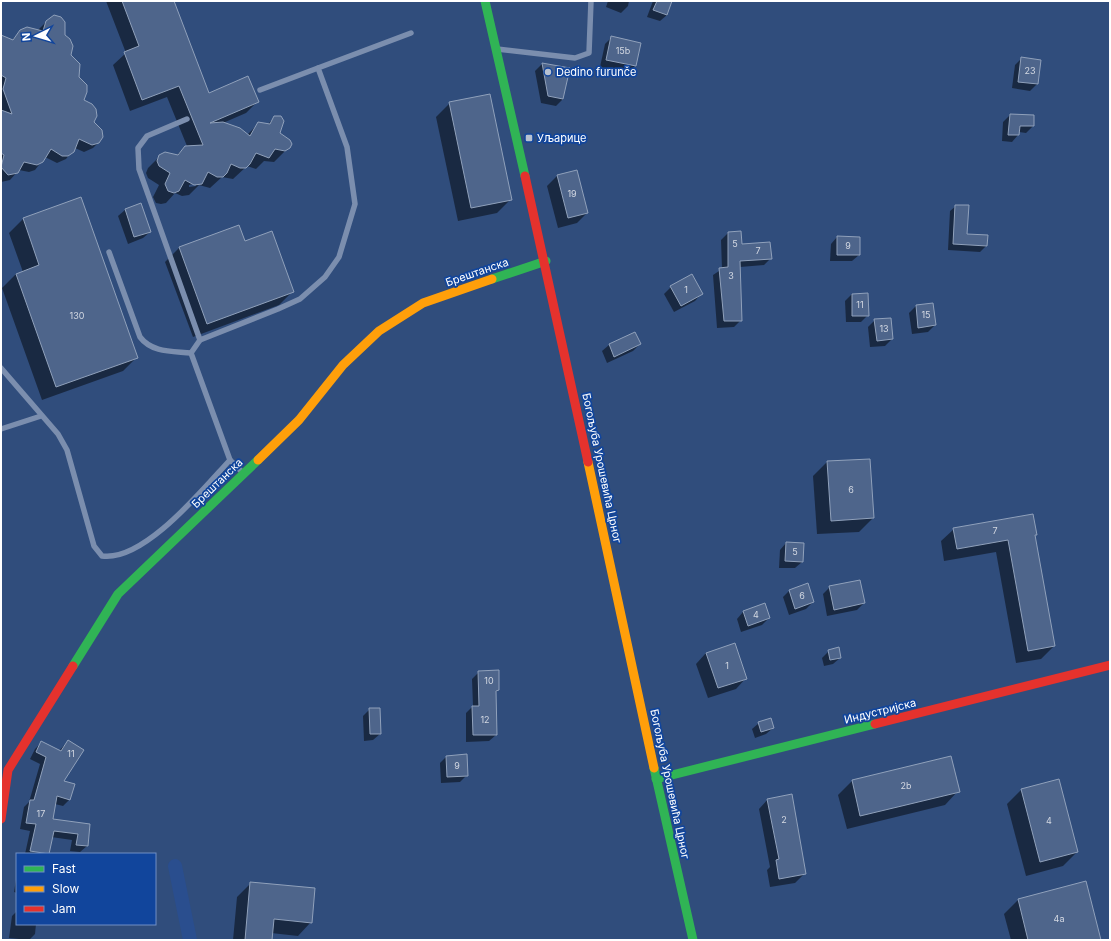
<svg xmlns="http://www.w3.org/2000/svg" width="1111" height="941" viewBox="0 0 1111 941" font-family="Inter,sans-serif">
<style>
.shadow{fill:#0007;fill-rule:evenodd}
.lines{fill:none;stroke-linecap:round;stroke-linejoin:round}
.canal{stroke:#2a4e8e;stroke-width:14}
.building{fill:#4e658b;stroke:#90a1bb}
.lane{stroke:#7b8eae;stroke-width:5.5}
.fast{stroke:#30b455;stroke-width:9}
.slow{stroke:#ff9f0a;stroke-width:9}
.jam{stroke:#e5322d;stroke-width:9}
.poi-dot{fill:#b7c1d1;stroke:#11459c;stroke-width:1.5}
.labels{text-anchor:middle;stroke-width:3.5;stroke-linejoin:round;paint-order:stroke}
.number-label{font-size:9px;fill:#d3d8e2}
.poi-label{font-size:11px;fill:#fff;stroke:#11459c;text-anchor:start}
.street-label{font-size:11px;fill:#fff;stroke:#11459c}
</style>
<rect width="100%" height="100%" fill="#304d7c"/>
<!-- shadow -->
<g class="shadow">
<path d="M106,1H173L208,94L258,101L246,113L223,123L247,135L259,123L267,125L273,119L286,150L274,162L264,161L256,169L247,166L233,179L222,177L210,188L199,185L189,195L182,196L175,193L166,203L161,204L156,203L153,197L159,185L148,178L146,173L148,168L160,156H176L185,147L187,146L167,97L130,111L113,65L126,53ZM196,183V186L189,187V185Z"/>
<polygon points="608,1 629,1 628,6 621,13 606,7"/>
<polygon points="653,1 671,1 667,15 660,21 647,17"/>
<polygon points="51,17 64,36 78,78 82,101 101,140 93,148 84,152 75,148 66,159 57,163 45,157 35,170 29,172 19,170 10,180 1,182 1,37 12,40 21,31 38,30"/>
<polygon points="611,38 635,66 628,72 600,67 605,44"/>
<polygon points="1022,58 1040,61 1037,84 1030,91 1012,88 1015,65"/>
<polygon points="542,64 568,69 563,99 556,106 541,103 535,71"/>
<polygon points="450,103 511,199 497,213 458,221 436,117"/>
<polygon points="1010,115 1033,116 1033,126 1026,133 1019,132 1018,135 1012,142 1002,141 1003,122"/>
<polygon points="576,171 587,213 577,223 558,228 547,186 557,176"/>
<polygon points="81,199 137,357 123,371 42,400 2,288 16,274 23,272 9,233 23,219"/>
<polygon points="140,204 150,232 143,238 128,244 118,216 125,210"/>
<polygon points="956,206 966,235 986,246 980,252 948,250 950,211"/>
<polygon points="238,226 245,243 293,291 279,305 193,337 165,262 179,248"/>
<polygon points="728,233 741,245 771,258 764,265 740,267 741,320 734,327 717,328 713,275 722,269 721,240"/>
<polygon points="837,237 859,255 852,261 830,261 831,244"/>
<polygon points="671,287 701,294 695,301 674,312 664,294"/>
<polygon points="852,294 868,315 861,322 846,322 845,301"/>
<polygon points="932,304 935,325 928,332 912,334 909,313 916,306"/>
<polygon points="875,320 892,339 885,346 870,347 868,327"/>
<polygon points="635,333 640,344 633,351 607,363 602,351 609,345"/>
<polygon points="827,462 873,518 859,532 817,534 813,476"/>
<polygon points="954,529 1036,535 1034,537 1054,646 1041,659 1016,663 996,552 944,561 941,541"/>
<polygon points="786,543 802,562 795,568 779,568 780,550"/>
<polygon points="830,587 864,603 857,610 827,616 823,594"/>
<polygon points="790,590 813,602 806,609 789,615 783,597"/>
<polygon points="764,605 769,618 762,625 741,632 737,619 743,612"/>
<polygon points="829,651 840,658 833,664 824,666 822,658"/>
<polygon points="706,653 746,678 736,689 708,698 696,664"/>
<polygon points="479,672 498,690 495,693 496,735 489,741 466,742 466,713 473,706 472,679"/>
<polygon points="370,709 380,734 373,740 364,741 363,716"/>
<polygon points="759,723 773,728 766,734 755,738 752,729"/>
<polygon points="68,741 63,781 69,800 63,806 55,804 52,820 89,825 87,846 80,852 70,851 72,840 51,837 48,854 25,854 30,831 20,829 24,807 29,802 40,764 30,759 35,749 41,743 59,751"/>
<polygon points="446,757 467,775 460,782 441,783 440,763"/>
<polygon points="950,758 958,791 945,805 847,829 838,795 852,781"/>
<polygon points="1021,790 1077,852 1063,866 1026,876 1007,804"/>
<polygon points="768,799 804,874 795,883 770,887 767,870 770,867 759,809"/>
<polygon points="17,874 17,893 14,892"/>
<polygon points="251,883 311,922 298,936 271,933 271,940 233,940 237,897"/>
<polygon points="1086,883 1100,940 1011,940 1004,914 1018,900"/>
<polygon points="17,911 17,924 36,924 35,934 29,940 9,938 12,916"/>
</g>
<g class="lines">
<!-- canal -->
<polyline class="canal" points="175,866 190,940"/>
</g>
<!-- building -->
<g class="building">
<polygon points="122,1 174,1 209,93 248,76 259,102 210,123 223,122 240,128 250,136 258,122 270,124 274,116 281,116 284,121 280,133 290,140 292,144 290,148 285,151 275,149 269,158 256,153 250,164 246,168 240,168 231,164 227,173 223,177 217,177 208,172 202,184 194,185 185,180 179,191 174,193 168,191 165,184 170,173 159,166 157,161 159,155 165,152 178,155 185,146 203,145 179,86 142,100 124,52 139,46"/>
<polygon points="657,1 672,1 667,15 653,10"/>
<polygon points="54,15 61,17 65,22 65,35 70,39 73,46 71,55 80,64 79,77 87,85 87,92 84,100 92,104 96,109 97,116 94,122 102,130 103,137 99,143 92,145 79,139 74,152 68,156 62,156 51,149 43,162 37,165 24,162 18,173 8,175 1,167 4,155 1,153 1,110 12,114 3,89 6,78 1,75 1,35 13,40 20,30 27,27 43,31 46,21"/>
<polygon points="611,36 641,43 636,66 606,60"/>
<polygon points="1021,57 1041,60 1038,84 1018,82"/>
<polygon points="542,63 570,68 563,99 548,96"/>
<polygon points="490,94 512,200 471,208 449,102"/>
<polygon points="1010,114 1034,115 1034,126 1020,126 1019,135 1008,135"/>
<polygon points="577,170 588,213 568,218 557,175"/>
<polygon points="81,197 138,358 56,387 16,274 39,265 23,218"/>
<polygon points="141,203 151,232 134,237 125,209"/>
<polygon points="955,205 969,205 967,234 988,235 987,246 953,244"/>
<polygon points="239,225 245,241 272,231 294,292 207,324 179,247"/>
<polygon points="741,231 742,244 770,242 772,259 740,261 742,321 724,321 719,268 728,267 728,232"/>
<polygon points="837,236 860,237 860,255 837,255"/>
<polygon points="692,274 703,294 681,306 670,286"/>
<polygon points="868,293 869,316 852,316 852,294"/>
<polygon points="933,303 936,325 918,328 916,305"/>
<polygon points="891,318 893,339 877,341 874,319"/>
<polygon points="635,332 641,344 614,357 609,344"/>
<polygon points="870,459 874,518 831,521 827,461"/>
<polygon points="1033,514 1037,535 1035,535 1055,646 1028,651 1008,540 957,549 953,528"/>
<polygon points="786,542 804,543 803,562 785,561"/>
<polygon points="860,580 865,603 834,610 829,586"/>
<polygon points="808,583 814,602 795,609 789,590"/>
<polygon points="765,603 770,618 748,626 743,611"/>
<polygon points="735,643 747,679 718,688 706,653"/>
<polygon points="839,647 841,658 830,660 828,650"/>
<polygon points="499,670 499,690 496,691 497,735 473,735 472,706 479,706 478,671"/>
<polygon points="369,708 380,708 381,734 370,734"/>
<polygon points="771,718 774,728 761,732 758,722"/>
<polygon points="68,740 84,750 64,781 75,784 70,800 57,796 53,819 90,824 88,846 76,845 78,834 54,831 49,854 30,851 36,824 26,823 30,800 34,800 46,757 36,752 41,741 61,751"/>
<polygon points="467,754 468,776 447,777 446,756"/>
<polygon points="951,756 960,792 860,816 852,780"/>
<polygon points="1059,779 1078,852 1040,862 1021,789"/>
<polygon points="792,794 806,874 779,879 776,860 779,859 767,799"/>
<polygon points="1086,881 1101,940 1028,940 1018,899"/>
<polygon points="250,882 315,888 312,923 274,919 272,940 245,940"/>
</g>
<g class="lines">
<!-- lane -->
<g class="lane">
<polyline points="497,49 575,58 589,53 591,1"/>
<polyline points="260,90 318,68"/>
<polyline points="187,119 147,136 138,148 139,169 200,340 191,353 230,460 242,472"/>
<path d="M109,252L140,337C152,353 173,351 191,353"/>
<polyline points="200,340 278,309 300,299 325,277 339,257 355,204 347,147 318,68 411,33"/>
<path d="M1,368L58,434L67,450L94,546L102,556C144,562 203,489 230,460"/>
<polyline points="1,429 41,416"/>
</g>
<!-- fast -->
<g class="fast">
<polyline points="485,1 525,176"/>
<polyline points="492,279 546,261"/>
<polyline points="73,666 118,594 258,460"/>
<polyline points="654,768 693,940"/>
<polyline points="656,779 875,724"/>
</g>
<!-- slow -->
<g class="slow">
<polyline points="258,460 299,420 343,365 379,331 423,303 492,279"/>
<polyline points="588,462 654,768"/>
</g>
<!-- jam -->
<g class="jam">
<polyline points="525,176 588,462"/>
<polyline points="875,724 1110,665"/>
<polyline points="1,819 8,770 73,666"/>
</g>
</g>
<!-- markers -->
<g class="poi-dot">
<circle cx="548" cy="72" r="4"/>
<rect x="525" y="134" width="8" height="8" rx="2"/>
</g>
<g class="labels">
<!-- number labels -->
<g class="number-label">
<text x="623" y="54">15b</text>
<text x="1030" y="74">23</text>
<text x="572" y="197">19</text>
<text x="735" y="247">5</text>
<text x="848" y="249">9</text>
<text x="758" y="254">7</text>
<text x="731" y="279">3</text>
<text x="686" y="293">1</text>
<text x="860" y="308">11</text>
<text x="926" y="318">15</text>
<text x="77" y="319">130</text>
<text x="884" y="332">13</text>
<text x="851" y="493">6</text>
<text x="995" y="534">7</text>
<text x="795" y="555">5</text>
<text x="802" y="599">6</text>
<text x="756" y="618">4</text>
<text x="727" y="669">1</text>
<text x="489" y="684">10</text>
<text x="485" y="723">12</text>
<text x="71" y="757">11</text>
<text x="457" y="769">9</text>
<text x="906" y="789">2b</text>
<text x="41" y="817">17</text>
<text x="784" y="823">2</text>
<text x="1049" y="824">4</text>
<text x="1059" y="922">4a</text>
</g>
<!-- poi labels -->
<g class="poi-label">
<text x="556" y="76">Dedino furunče</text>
<text x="537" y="142">Уљарице</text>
</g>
<!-- street labels -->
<g class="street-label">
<text transform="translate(477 272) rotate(-19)" y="4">Брештанска</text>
<text transform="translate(602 468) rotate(78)" y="4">Богољуба Урошевића Црног</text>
<text transform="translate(217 483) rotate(-44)" y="4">Брештанска</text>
<text transform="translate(880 711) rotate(-14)" y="4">Индустријска</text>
<text transform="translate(670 784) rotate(78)" y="4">Богољуба Урошевића Црног</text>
</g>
</g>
<!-- border -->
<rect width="1111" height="941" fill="none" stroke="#ffffff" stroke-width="4"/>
<!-- legend -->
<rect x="16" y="853" width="140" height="72" fill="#11459c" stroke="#708fc4"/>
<rect x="24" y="866" width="20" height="6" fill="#30b455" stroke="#708fc4"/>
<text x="52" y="873" font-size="12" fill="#ffffff">Fast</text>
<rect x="24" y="886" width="20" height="6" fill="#ff9f0a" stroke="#708fc4"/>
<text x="52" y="893" font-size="12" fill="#ffffff">Slow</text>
<rect x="24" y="906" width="20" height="6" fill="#e5322d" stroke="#708fc4"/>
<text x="52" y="913" font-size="12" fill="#ffffff">Jam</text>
<!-- north arrow -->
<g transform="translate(36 36) rotate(265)" stroke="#11459c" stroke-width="3" paint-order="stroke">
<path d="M0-3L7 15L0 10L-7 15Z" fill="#ffffff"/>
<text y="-6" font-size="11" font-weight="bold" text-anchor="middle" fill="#ffffff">N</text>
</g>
</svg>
